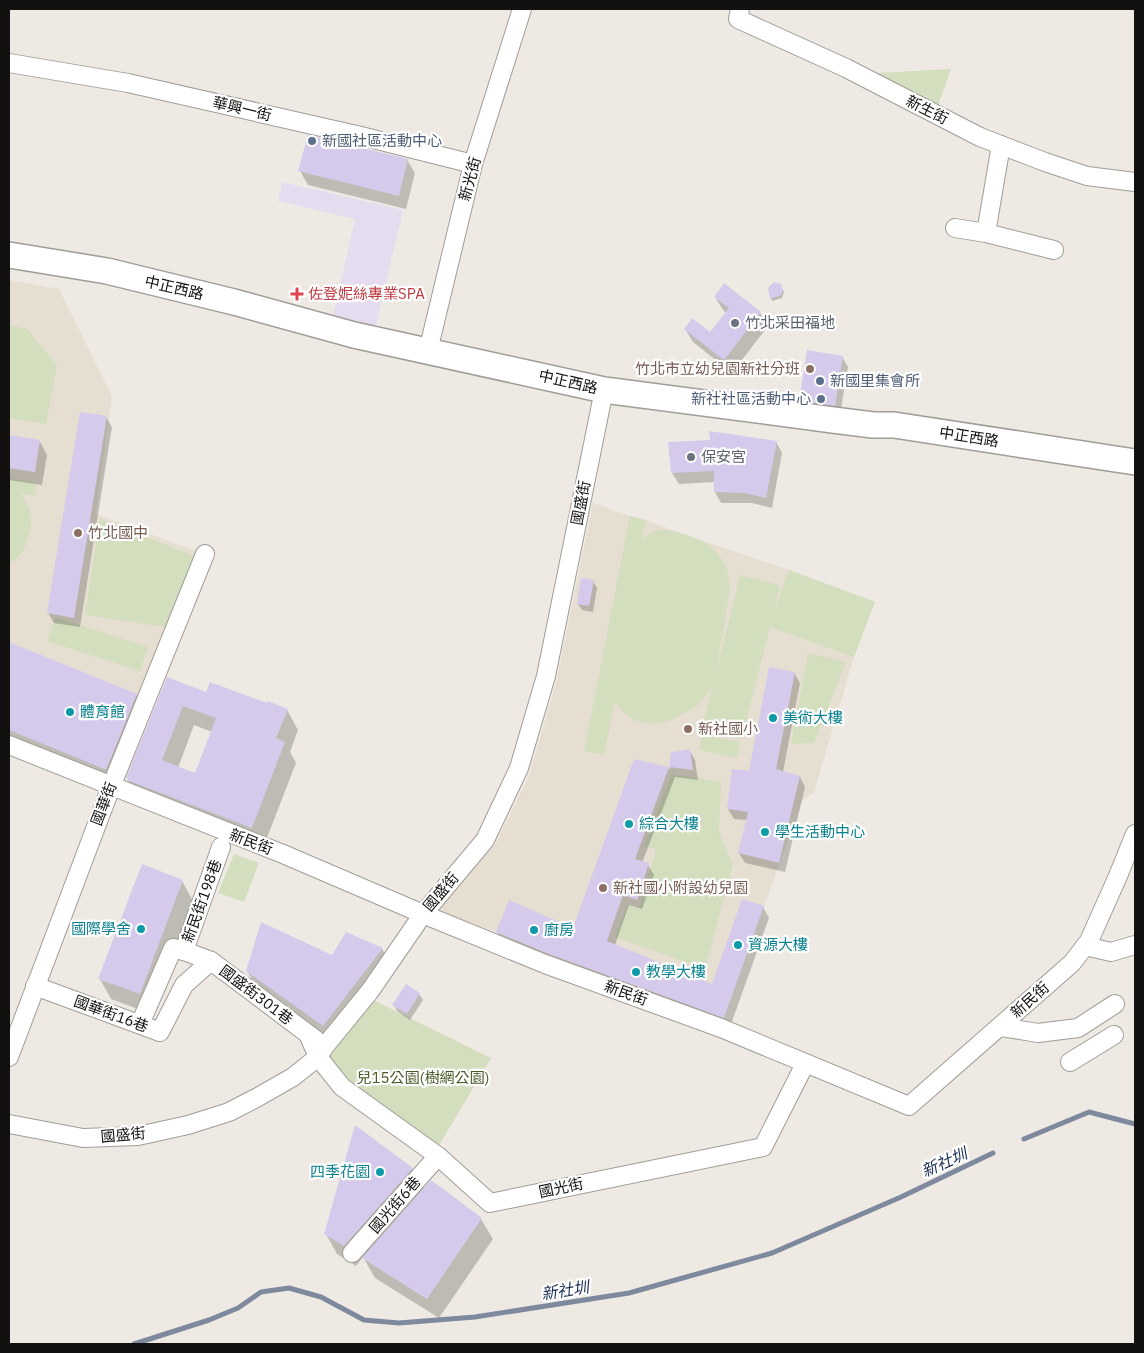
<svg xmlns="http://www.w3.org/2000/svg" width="1144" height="1353" viewBox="0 0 1144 1353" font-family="'IBM Plex Sans','Noto Sans TC',sans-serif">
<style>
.commercial{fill:#e6dcf0}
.built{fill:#e6ded1}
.green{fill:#d3debf}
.shadow{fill:#0003;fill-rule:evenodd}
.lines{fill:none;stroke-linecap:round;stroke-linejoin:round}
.stream{stroke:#7e899e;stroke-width:5}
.building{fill:#d5caeb;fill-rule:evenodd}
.minor-casing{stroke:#a09c97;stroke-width:20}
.secondary-casing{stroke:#a09c97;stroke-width:28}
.minor{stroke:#fff;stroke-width:18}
.secondary{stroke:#fff;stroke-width:25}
.service-dot{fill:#5c6f8a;stroke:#fff;stroke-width:2}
.health-dot{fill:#e0444e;stroke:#fff;stroke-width:2}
.worship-dot{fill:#6b7280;stroke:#fff;stroke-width:2}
.education-dot{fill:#8d6e63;stroke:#fff;stroke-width:2}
.culture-dot{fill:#0f9aa8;stroke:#fff;stroke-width:2}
.labels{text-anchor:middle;stroke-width:4.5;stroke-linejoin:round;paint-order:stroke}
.street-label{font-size:15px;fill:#12110f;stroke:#fff}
.service-label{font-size:15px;fill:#4e5e75;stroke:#fff;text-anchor:start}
.health-label{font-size:15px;fill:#be3a42;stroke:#fff;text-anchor:start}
.worship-label{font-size:15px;fill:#5b616d;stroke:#fff;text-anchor:start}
.education-label{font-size:15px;fill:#785e54;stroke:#fff;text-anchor:start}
.culture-label{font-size:15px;fill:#0d838f;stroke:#fff;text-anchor:start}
.park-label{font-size:15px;fill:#4a5a27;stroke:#fff}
.water-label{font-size:16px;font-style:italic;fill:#182e55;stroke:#fff}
</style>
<rect width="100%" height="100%" fill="#eeeae3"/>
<!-- commercial -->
<polygon class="commercial" points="282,182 403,210 375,330 332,320 355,219 278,201"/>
<!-- built -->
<g class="built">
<polygon points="9,280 59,289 112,396 96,514 199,552 114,774 9,730"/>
<polygon points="593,503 630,516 646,520 683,534 789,570 875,602 854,657 814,792 802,801 722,1023 560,959 496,932 437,911 496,843 529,776 556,683"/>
</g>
<!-- green -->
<g class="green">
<polygon points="951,69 938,105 876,73"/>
<polygon points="9,325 27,329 57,365 46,424 9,418"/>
<polygon points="9,478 37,483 35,496 21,494 30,510 31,529 23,551 18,557 9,563"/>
<path d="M630,516L646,520L642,539C647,535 652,532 659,530C667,528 695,537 703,541C712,546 722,558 726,567C729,574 729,582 730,590L715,677L740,575L780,585L774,611L789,570L875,602L854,657L770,627L742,738L702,728L712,688C707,694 702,701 697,706C693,709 687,711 683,714C658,729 632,727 615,702L604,755L584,751Z"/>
<polygon points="100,519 194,556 165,627 85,615"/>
<polygon points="55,617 148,647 140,671 47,641"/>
<polygon points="808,653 846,662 814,743 791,744"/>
<polygon points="702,735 740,742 737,758 699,750"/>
<polygon points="671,774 721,782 719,833 733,864 705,969 615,937 628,904 639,907 656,849 644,846"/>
<polygon points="234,854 259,863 244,902 218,893"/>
<polygon points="371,999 491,1058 438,1147 363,1094 326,1054"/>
</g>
<!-- shadow -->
<g class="shadow">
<polygon points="407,160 415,173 406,209 308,185 300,171"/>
<polygon points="781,287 784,292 782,298 772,301 769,290"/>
<polygon points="715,297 760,313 768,326 732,373 693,342 685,329 710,334 726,313 723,310"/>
<polygon points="842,357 848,367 840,415 806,411 800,401"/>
<polygon points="106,417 112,427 80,627 54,623 48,613"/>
<polygon points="9,437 40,442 47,455 42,485 9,480"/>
<polygon points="776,442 782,453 772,508 752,503 721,503 715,492 715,482 679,484 672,473"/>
<polygon points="593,581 597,588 593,612 582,610 578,604"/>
<polygon points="9,643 136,695 142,705 112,779 9,737"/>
<polygon points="794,673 800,683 783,772 800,777 805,787 785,872 745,863 739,853 747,820 734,819 728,809 750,772"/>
<path d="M168,679L207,694L287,710L298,730L290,752L296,763L263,848L140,801L128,780ZM194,725L212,732L195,774L178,768Z"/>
<polygon points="689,750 695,760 698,780 675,777 642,863 648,865 654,875 642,909 629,905 615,945 713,986 763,907 769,918 730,1027 503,942 497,932 574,929 634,761 670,769 672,753"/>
<polygon points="182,881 193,901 151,1014 111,999 100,979"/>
<polygon points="382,949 394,969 335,1045 259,991 247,971"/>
<polygon points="419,994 423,1000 410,1020 397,1011 394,1005"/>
<polygon points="412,1169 424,1189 431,1182 481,1219 493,1239 439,1318 375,1278 363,1257 356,1266 337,1254 326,1234"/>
</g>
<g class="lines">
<!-- stream -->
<g class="stream">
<polyline points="1024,1139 1089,1112 1135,1124"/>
<polyline points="134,1344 209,1320 238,1308 261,1292 289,1288 321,1297 364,1320 399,1323 475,1317 629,1293 772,1253 901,1197 993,1153"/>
</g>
</g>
<!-- building -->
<g class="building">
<polygon points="308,135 408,159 399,196 298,171"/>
<polygon points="774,282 781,284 783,291 781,295 770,299 768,288"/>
<polygon points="724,283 761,312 724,360 684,329 692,318 710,332 729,308 714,297"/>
<polygon points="807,350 843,356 835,406 799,401"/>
<polygon points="80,412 107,416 74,618 47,613"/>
<polygon points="709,431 777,441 766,498 745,493 714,492 714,471 671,473 668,442 710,440"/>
<polygon points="9,435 40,440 35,472 9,468"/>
<polygon points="581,578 594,580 589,606 577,604"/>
<polygon points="9,642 137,694 106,770 9,730"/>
<polygon points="769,667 795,672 776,769 800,776 779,863 738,853 748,812 727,809 732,769 749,771"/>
<path d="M167,677L206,692L210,682L267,703L268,701L288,709L276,738L285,742L252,828L127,780L128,779L126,778ZM183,706L216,718L195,773L162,760Z"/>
<polygon points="690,749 693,770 669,767 671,752"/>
<polygon points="634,759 669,767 635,859 649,863 637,900 623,895 607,941 712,984 742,899 764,906 724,1018 549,954 496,932 509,900 573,928"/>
<polygon points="142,864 183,880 140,994 98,979"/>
<polygon points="261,922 332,955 346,932 383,948 323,1026 246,971"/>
<polygon points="406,984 420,993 407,1014 392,1005"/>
<polygon points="355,1125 413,1168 344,1246 324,1234"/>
<polygon points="431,1180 482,1218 427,1299 362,1258"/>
</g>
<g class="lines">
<!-- minor casing -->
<g class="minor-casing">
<g id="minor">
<polyline points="740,9 738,19 846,68 980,137 1045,162 1087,176 1135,182"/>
<polyline points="9,63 128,83 361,136 473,164"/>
<polyline points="955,228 986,233 1054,250"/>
<polyline points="986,233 1001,145"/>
<polyline points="428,351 473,164 522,9"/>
<polyline points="9,745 283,854 430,917 545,964 721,1028 909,1106 1072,963 1089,941 1118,876 1135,834"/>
<polyline points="1085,946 1111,952 1135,945"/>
<polyline points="184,951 211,961 316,1040"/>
<polyline points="35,986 160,1032 184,985 211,961"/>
<polyline points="140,1024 173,948 184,951 221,847"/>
<polyline points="1001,1027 1038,1033 1078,1028 1115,1004"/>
<polyline points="308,1034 318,1057 342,1087 438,1156 490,1203 763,1147 805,1064"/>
<polyline points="9,1057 111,787 205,554"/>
<polyline points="1070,1062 1114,1035"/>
<polyline points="9,1124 83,1138 138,1136 188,1125 229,1112 258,1097 293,1077 318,1057 325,1046 370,991 423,914 485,840 519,768 546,676 604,390"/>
<polyline points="352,1253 438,1156"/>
</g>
</g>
<!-- secondary casing -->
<g class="secondary-casing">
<polyline id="secondary" points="9,255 107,271 234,302 354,335 604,390 833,420 873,425 894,425 1135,462"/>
</g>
<!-- minor -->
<use href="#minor" class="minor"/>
<!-- secondary -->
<use href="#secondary" class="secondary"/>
</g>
<!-- markers -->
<g class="service-dot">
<circle cx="312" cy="141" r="5"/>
<circle cx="820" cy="381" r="5"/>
<circle cx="821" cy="399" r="5"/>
</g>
<path class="health-dot" d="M294.5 286.5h5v5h5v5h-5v5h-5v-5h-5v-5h5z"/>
<g class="worship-dot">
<circle cx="735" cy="323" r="5"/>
<circle cx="691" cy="457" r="5"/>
</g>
<g class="education-dot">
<circle cx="810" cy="369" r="5"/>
<circle cx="78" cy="533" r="5"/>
<circle cx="688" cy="729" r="5"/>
<circle cx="603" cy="888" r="5"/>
</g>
<g class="culture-dot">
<circle cx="70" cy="712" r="5"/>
<circle cx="773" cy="718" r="5"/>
<circle cx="629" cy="824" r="5"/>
<circle cx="765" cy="832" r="5"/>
<circle cx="141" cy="929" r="5"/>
<circle cx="534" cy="930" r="5"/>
<circle cx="738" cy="945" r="5"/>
<circle cx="636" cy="972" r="5"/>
<circle cx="380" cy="1172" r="5"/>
</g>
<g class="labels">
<!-- street labels -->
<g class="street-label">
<text transform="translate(242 109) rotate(13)" y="5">華興一街</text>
<text transform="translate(927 110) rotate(27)" y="5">新生街</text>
<text transform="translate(470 179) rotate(-75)" y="5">新光街</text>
<text transform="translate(174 288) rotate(13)" y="5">中正西路</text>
<text transform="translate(568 382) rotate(13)" y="5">中正西路</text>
<text transform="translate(969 437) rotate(9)" y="5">中正西路</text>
<text transform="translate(581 503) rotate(-79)" y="5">國盛街</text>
<text transform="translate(104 804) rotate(-69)" y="5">國華街</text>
<text transform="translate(251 842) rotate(21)" y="5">新民街</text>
<text transform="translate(441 892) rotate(-50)" y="5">國盛街</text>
<text transform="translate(202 901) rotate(-70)" y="5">新民街198巷</text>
<text transform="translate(626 993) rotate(20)" y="5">新民街</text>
<text transform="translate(256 995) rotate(37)" y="5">國盛街301巷</text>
<text transform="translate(1030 1000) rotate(-42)" y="5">新民街</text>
<text transform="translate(111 1014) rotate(20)" y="5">國華街16巷</text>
<text transform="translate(123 1135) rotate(-5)" y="5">國盛街</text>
<text transform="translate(561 1188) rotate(-12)" y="5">國光街</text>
<text transform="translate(395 1205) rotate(-49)" y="5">國光街6巷</text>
</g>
<!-- service labels -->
<g class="service-label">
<text x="322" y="146">新國社區活動中心</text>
<text x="830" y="386">新國里集會所</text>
<text x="811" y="404" text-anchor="end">新社社區活動中心</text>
</g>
<!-- health labels -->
<g class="health-label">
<text x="308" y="299">佐登妮絲專業SPA</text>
</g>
<!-- worship labels -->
<g class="worship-label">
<text x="745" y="328">竹北采田福地</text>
<text x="701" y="462">保安宮</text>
</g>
<!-- education labels -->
<g class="education-label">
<text x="800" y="374" text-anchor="end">竹北市立幼兒園新社分班</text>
<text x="88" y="538">竹北國中</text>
<text x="698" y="734">新社國小</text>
<text x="613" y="893">新社國小附設幼兒園</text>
</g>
<!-- culture labels -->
<g class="culture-label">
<text x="80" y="717">體育館</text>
<text x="783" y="723">美術大樓</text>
<text x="639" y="829">綜合大樓</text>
<text x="775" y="837">學生活動中心</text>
<text x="131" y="934" text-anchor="end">國際學舍</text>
<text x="544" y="935">廚房</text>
<text x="748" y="950">資源大樓</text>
<text x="646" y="977">教學大樓</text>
<text x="370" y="1177" text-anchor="end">四季花園</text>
</g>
<!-- park labels -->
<g class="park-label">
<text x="423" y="1083">兒15公園(樹網公園)</text>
</g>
<!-- water labels -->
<g class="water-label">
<text transform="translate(944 1162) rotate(-24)" y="6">新社圳</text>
<text transform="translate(565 1290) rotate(-9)" y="6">新社圳</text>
</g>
</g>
<!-- border -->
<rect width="1144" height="1353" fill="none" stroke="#12110f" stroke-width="20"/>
</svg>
